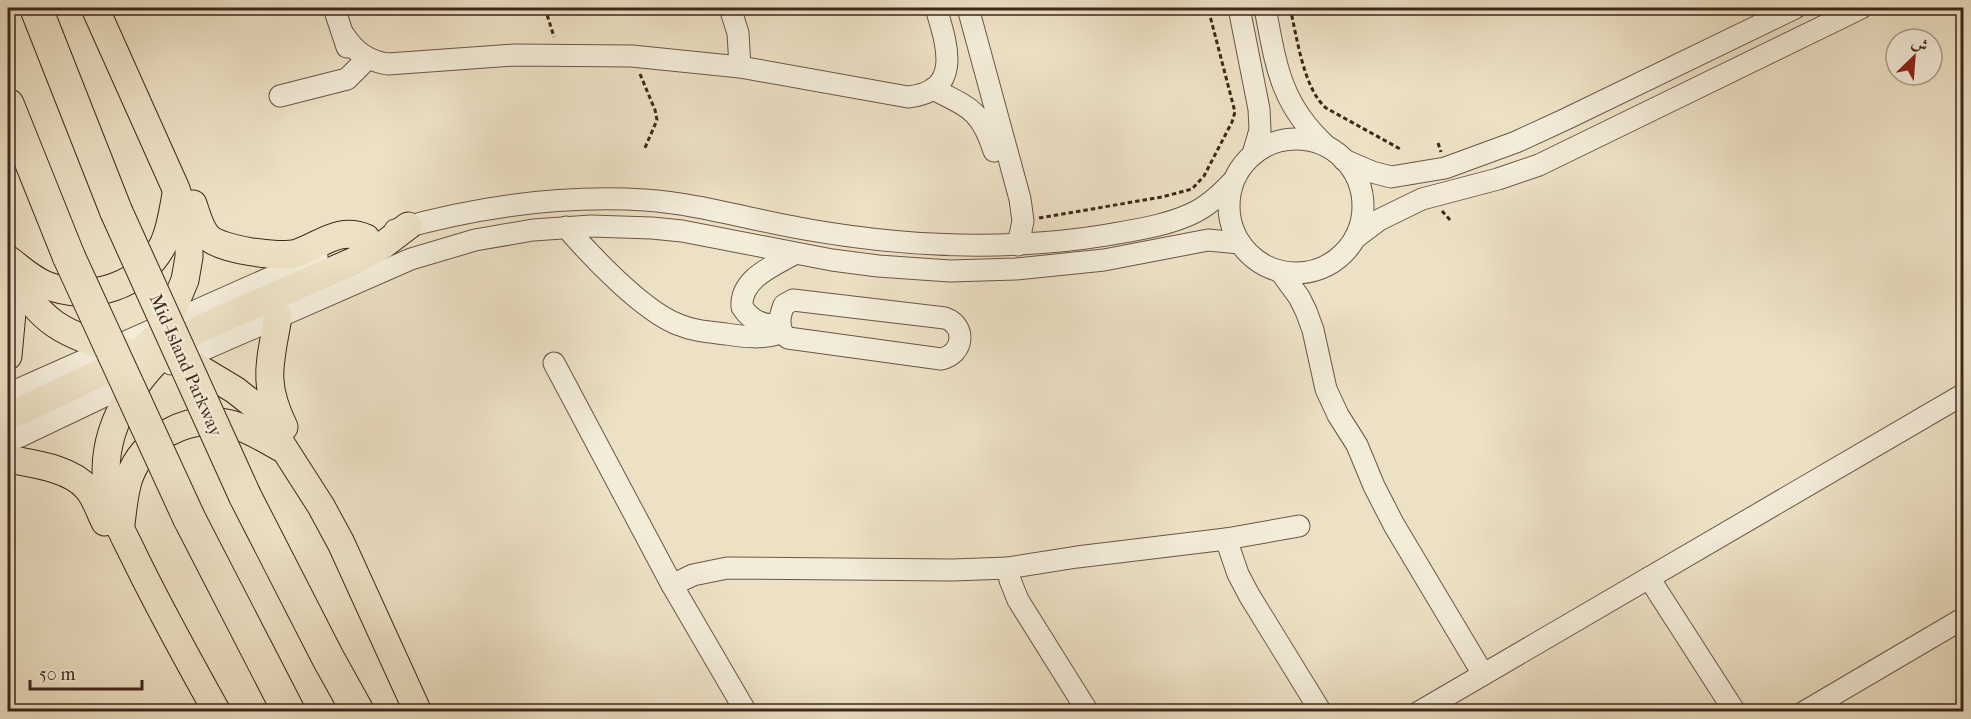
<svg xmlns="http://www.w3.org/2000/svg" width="1971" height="719" viewBox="0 0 1971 719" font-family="'IM FELL French Canon',Amiri,serif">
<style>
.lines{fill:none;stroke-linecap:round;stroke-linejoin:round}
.minor-casing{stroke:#6a5647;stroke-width:23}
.major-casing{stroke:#3e271d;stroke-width:29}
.highway-casing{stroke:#3e271d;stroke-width:34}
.path{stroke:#3e271d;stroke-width:3;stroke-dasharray:4.5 3;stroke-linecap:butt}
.minor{stroke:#f3ecd9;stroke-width:21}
.major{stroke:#ede1c5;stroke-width:27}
.highway{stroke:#ede1c5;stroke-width:32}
.highway-bridge-casing{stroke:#3e271d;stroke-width:34;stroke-linecap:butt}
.highway-bridge{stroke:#ede1c5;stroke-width:32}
.labels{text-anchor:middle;stroke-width:4.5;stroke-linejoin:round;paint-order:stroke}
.street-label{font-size:18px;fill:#3e271d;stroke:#f3ecd9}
</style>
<rect width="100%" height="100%" fill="#ede1c5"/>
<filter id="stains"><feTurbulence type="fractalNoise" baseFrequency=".00333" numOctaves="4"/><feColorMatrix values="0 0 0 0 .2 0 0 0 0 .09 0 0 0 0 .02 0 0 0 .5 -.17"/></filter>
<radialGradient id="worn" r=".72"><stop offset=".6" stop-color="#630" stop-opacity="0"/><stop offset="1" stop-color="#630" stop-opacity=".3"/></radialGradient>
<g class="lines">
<!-- minor casing -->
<g class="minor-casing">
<g id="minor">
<polyline points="334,8 347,47"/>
<polyline points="730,8 738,33 740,67"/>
<polyline points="968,8 1020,199 1023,221 1018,245"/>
<polyline points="1239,8 1259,109 1260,130 1253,154"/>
<path d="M1265,8C1276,65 1280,103 1325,145"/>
<path d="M344,35C355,52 368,61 388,64L514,55L632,56L740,67L908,97C963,91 947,45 936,8"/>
<path d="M933,89C970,108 981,110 994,151"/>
<polyline points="280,96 347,79 362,64"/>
<circle cx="1296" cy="206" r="67"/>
<polyline points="1344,160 1372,172 1391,177 1445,168 1516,142 1566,119 1795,8"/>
<path d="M566,227C591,256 642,310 677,324C693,331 709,332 726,334C746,337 762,339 781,333"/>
<path d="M395,230C476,207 561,195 645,200C701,204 755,221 810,230C908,247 1009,251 1107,235C1135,230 1165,226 1191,214C1207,207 1221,194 1233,181"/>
<polyline points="1355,238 1379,220 1422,199 1498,179 1539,165 1861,8"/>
<polyline points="1280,271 1299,297 1306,311 1313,330 1326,389 1338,415 1357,445 1374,486 1394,525 1483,674"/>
<path d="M793,300L945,318C967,326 964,354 941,359L788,338C777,331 779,317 784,305Z"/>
<path d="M780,324C764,327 751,321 742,307C740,279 773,266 794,254"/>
<polyline points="554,363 672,585 746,712"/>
<polyline points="171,364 411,259 475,240 533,230 591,226 652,228 682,231 832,260 878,266 950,271 1016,269 1104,260 1208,240 1240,243"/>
<polyline points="8,394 317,257"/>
<polyline points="8,442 140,379"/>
<polyline points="1226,539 1238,574 1249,595 1321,712"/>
<polyline points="1008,568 1010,580 1018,600 1088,712"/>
<polyline points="1649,578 1735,712"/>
<polyline points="672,585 693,575 727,568 952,570 1008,568 1077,557 1226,539 1299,526"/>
<polyline points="1419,712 1964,394"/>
<polyline points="1804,712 1964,618"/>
</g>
</g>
<!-- major casing -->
<g class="major-casing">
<g id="major">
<path d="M193,204C197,215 200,229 208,237C221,250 279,258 297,253C321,245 340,226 366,238"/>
<path d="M8,259C20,268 31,279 46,285C90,303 142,287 164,243C171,227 173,210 176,194"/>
<path d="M9,264C37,324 65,335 126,352"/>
<polyline points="8,289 12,313 8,356"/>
<path d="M278,317C270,364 262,382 284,427"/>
<polyline points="174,357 195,366 235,390 254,405 271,428 321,506 341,543 418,712"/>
<polyline points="8,417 137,355 158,335 167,323 185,280 189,257 189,239 185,216 176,189 95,8"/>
<path d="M8,459C33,464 70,468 87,488C96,498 99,511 105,522"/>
<path d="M121,524C123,509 124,493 129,478C143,439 185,415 226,423C246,427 263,438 281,448"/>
<path d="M217,712C188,660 159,608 133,554C123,533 109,510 107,486C99,422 145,359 199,329L354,261L383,245L408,226"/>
</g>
</g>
<!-- highway casing -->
<g class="highway-casing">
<g id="highway">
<polyline points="36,8 116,211"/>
<polyline points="8,105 69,257"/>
<polyline points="245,496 328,658 358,712"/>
<polyline points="189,518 289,712"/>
</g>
</g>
<!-- path -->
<g class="path">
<polyline points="545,8 554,37"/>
<path d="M1290,8C1297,36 1303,88 1326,108L1402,150"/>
<polyline points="640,74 655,110 657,120 644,150"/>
<polyline points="1438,143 1441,152"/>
<polyline points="1442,211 1451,221"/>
<polyline points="1039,218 1162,197 1192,189 1204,176 1232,122 1235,112 1208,8"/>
</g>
<!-- minor -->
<use href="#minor" class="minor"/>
<!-- major -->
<use href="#major" class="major"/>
<!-- highway -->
<use href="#highway" class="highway"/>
<!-- highway-bridge casing -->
<g class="highway-bridge-casing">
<g id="highway-bridge">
<polyline points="116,211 245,496"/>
<polyline points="69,257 189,518"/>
</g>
</g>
<!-- highway-bridge -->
<use href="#highway-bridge" class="highway-bridge"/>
</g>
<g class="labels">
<!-- street labels -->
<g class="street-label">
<text transform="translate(186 365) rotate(66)" y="6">Mid-Island Parkway</text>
</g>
</g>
<!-- margin -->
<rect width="1971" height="719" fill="none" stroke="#ede1c5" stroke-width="30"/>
<rect x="9" y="9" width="1953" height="701" fill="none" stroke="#3e271d" stroke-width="3"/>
<rect x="15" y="15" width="1941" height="689" fill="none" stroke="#3e271d" stroke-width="1.5"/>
<!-- north arrow -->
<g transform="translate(1914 57) rotate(25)"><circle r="28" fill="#f3ecd9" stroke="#ab9d8e" stroke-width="1.5"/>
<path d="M0-4.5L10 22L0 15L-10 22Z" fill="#8f2418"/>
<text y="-9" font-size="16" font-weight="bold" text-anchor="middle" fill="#3e271d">ش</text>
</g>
<!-- scale -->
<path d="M30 680v9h112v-9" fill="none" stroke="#3e271d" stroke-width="3"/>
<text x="39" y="680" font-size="18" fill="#3e271d" stroke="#f3ecd9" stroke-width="4.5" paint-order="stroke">50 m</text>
<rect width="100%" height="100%" filter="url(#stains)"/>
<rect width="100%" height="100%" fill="url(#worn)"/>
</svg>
